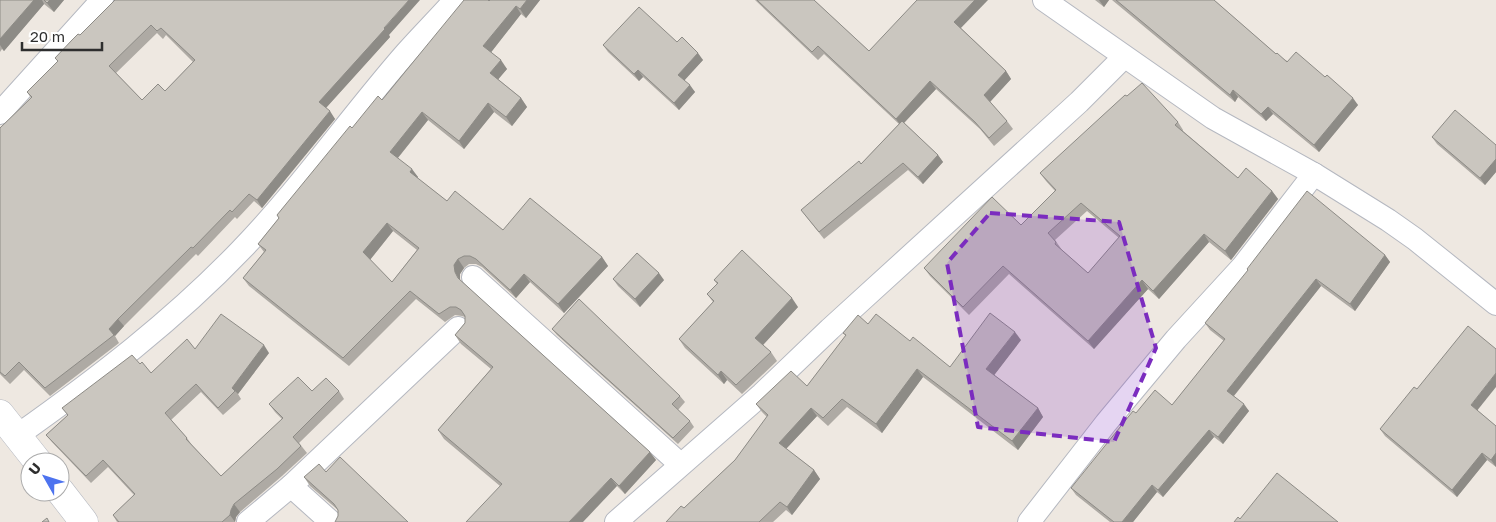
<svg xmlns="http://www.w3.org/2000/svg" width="1496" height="522" viewBox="0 0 1496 522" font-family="'Golos Text',sans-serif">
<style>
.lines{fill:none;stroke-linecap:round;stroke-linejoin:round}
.minor-casing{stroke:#b5b8c0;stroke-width:24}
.secondary-casing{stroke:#b5b8c0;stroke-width:29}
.minor{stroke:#fff;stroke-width:22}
.secondary{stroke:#fff;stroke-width:28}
.wall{fill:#aeaaa4;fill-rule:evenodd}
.shaded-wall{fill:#8d8b86}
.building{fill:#cac6bf;stroke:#8d8b86;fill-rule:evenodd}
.marked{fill:#7b2cbf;fill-opacity:0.2;stroke:#7b2cbf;stroke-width:4;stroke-dasharray:10 6;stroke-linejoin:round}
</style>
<rect width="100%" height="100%" fill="#eee8e1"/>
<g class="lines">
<!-- minor casing -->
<g class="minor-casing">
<g id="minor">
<polyline points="1044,0 1213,118 1314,174 1388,220 1415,239 1496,304"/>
<polyline points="0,113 102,0"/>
<polyline points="473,277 680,464"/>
<path d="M18,435C97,379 174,320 241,250C301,188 350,117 406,53C422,35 439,18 455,0"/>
<polyline points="291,486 331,522"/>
<polyline points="248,522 291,486 458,328"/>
<polyline points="616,522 762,394 830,329 1079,102 1124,57"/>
<polyline points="1029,522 1106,423 1176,339 1243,266 1314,174"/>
</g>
</g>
<!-- secondary casing -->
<g class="secondary-casing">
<g id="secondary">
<polyline points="0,414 38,462"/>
<polyline points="60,491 84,522"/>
</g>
</g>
<!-- minor -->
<use href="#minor" class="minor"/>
<!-- secondary -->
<use href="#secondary" class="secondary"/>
</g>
<!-- wall -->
<g class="wall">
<polygon points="0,0 64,0 54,12 44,4 4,51 2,49 0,52"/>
<path d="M115,0L389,35L390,37L326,108L335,119L262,208L254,201L237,219L235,217L198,256L196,254L124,326L115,336L119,343L50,396L24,370L10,384L0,374V128L31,98L27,92L58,62L55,58L80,35ZM157,33L163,39L166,35L193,62L165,91L142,100L116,73Z"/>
<path d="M540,0L526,18L521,14L491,52L507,69L498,79L521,98L527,107L512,126L494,112L464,149L428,120L398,158L418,177L417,178L447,201L503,230L602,257L608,266L564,313L530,282L516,298L482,267L476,264H469L464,268L460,274V280L656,460L625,494L617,486H500L444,439L438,430L491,369L461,344L455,335L465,323V317L462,316L455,315L445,322L416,299L349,366L249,286L243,278L264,252L258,244L279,218L277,215L352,128L489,1ZM393,231L417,250L392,282L370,260Z"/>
<polygon points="755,0 814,0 869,51 961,28 1006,71 1011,79 990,102 1007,121 1013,129 994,146 980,129 936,89 904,123 938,155 943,162 923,184 908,170 824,239 801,210 861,164 899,124 824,54 818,60"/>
<polygon points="1095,0 1109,0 1104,7"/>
<polygon points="1112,0 1214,0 1276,54 1358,105 1319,152 1273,114 1266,121 1238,97 1235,102"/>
<polygon points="677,42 703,60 684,80 695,92 679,110 643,77 639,81 608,52 603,45"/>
<path d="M1127,96L1178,122L1183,130V131L1238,178L1272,191L1278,199L1231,260L1209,242L1159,299L1148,289L1094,349L1009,274L969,315L930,276L924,268L1021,225L1055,191L1046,181L1040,173ZM1087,211L1119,238L1088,273L1062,250L1055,240Z"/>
<polygon points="1432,137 1496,145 1496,172 1485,185 1437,144"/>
<polygon points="1385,255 1390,262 1355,311 1321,286 1234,396 1249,411 1223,444 1214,437 1163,497 1157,492 1133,522 1110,522 1076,495 1071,488 1136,413 1172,405 1224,341 1210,330 1205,323 1248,271 1247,269"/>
<polygon points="613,279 664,280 640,307 618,286"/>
<polygon points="714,280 798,307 763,345 771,352 777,361 742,394 727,380 724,384 685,348 679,339 713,302 707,294 717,284"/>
<polygon points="868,324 910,341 950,367 1021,340 994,375 1038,408 1043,417 1018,450 923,377 882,433 847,407 828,426 817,416 786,449 814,470 820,479 792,515 786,510 773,522 666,522 684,508 735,460 767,417 762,412 756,404 807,386 846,336 843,333"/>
<polygon points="552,329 680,396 685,402 678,410 690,421 694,427 678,444 557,335"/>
<polygon points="195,349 269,353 238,394 241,399 223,415 201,392 171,420 187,438 192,445 221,476 282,419 275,412 269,404 312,391 339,391 344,399 299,443 307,453 282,476 240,512 236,517 235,522 117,522 113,515 134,495 108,467 91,483 52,442 46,435 68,415 62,408 140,364 151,373"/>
<polygon points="1417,389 1477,410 1496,426 1496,467 1487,460 1457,497 1385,436 1380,429"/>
<polygon points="326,472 408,522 338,516 338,510 310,486 304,477"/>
</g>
<!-- shaded-wall -->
<g class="shaded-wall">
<polygon points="34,0 42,0 44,4 4,51 0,45 0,39"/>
<polygon points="50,0 64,0 54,12 47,3"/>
<polygon points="409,0 420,0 389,35 390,37 324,110 319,102"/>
<polygon points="527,0 540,0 526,18 520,9"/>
<polygon points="975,0 988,0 959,30 954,22"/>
<polygon points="1099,0 1109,0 1104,7"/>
<polygon points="516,6 521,14 489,55 483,46"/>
<polygon points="698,53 703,60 683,82 678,75"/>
<polygon points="501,60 507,69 496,82 490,73"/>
<polygon points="638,70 643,77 639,81 634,74"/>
<polygon points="1006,71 1011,79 989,103 984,95"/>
<polygon points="930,81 936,89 901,126 896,119"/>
<polygon points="690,85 695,92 679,110 674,103"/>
<polygon points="1233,90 1238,97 1235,102 1230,95"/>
<polygon points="521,98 527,107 512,126 506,117"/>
<polygon points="1353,98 1358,105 1319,152 1314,145"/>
<polygon points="488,103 494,112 464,149 459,141"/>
<polygon points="1268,107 1273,114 1266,121 1261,114"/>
<polygon points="330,111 335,119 262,208 257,200"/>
<polygon points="422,112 428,120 396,160 390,152"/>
<polygon points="938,155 943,162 923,184 918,177"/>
<polygon points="1496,159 1496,172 1485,185 1480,178"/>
<polygon points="412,169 418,177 416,181 410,172"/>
<polygon points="1272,191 1278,199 1231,260 1225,251"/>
<polygon points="387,223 393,231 369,261 363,252"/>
<polygon points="1204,234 1209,242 1159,299 1153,291"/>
<polygon points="1385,255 1390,262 1355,311 1350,304"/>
<polygon points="602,257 608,266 564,313 558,304"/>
<polygon points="458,259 464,268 460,274 460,281 464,287 455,272 454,265"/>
<polygon points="659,273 664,280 640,307 635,299"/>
<polygon points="524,274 530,282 516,298 510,290"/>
<polygon points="1316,279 1321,286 1232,398 1227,391"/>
<polygon points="1142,280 1148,289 1094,349 1088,341"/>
<polygon points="792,298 798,307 761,347 755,338"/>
<polygon points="118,319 124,326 115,336 109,329"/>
<polygon points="1015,332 1021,340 992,378 986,369"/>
<polygon points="264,345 269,353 238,394 232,388"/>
<polygon points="917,369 923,377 882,433 876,424"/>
<polygon points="721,371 727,380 724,384 718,375"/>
<polygon points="1496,373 1496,387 1476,412 1471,405"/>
<polygon points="1244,404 1249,411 1223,444 1218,437"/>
<polygon points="811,408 817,416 784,451 779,443"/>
<polygon points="1038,408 1043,417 1018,450 1012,441"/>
<polygon points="1209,430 1214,437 1163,497 1158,490"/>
<polygon points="650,452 656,460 625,494 619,486"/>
<polygon points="1482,453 1487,460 1457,497 1452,490"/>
<polygon points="1496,453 1496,467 1491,460"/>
<polygon points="814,470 820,479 792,515 787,507"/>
<polygon points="611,478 617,486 583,522 569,522"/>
<polygon points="1152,485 1157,492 1133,522 1122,522"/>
<polygon points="234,504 240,512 236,517 235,522 230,515 231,510"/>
</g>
<!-- building -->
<g class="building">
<polygon points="0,0 34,0 0,39"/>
<polygon points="44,0 50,0 47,3"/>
<path d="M115,0H409L384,28L385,29L319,102L330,111L257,200L249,194L232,212L230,210L193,248L191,247L118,319L109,329L114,335L45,388L19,362L5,376L0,372V128L32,97L27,92L58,61L55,58L72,40L78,34L80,35ZM151,25L157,31L161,28L195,60L165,91L158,84L142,100L109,66Z"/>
<path d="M464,0H488L489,1L490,0H527L520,9L516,6L483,46L501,60L490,73L521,98L506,117L488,103L459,141L422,112L390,152L412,169L410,172L447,201L455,191L503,230L530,198L602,257L558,304L524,274L510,290L476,259L470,256H464L458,259L454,265L455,272L458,278L650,452L619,486L611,478L569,522H466L502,484L438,430L493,367L455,335L465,323V316L461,310L456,307H450L439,314L410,291L343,358L243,278L266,250L258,244L279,218L277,215L350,126L352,128L378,96L382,100ZM387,223L419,248L392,282L363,252Z"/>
<polygon points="757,0 814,0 869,51 917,0 975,0 954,22 1006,71 984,95 1007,121 989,138 975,122 930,81 896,119 818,46 812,52"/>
<polygon points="1116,0 1214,0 1276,54 1277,53 1287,62 1296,52 1325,77 1327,75 1353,98 1314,145 1268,107 1261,114 1233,90 1230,95"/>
<polygon points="639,7 677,42 682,37 698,53 678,75 690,85 674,103 638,70 634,74 603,45"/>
<path d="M1142,83L1178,122L1175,125L1238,178L1246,168L1272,191L1225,251L1204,234L1153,291L1142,280L1088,341L1003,266L963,307L924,268L992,197L1021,225L1056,190L1040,173L1125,95L1127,96ZM1081,203L1120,236L1088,273L1055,244L1056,242L1048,233Z"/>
<polygon points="1455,110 1496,145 1496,159 1480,178 1432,137"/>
<polygon points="902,121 938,155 918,177 903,163 819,232 801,210 859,161 861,164"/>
<polygon points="1307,191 1385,255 1350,304 1316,279 1227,391 1244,404 1218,437 1209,430 1158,490 1152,485 1122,522 1114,522 1071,488 1133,411 1136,413 1155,390 1172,405 1225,339 1205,323 1248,270 1247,269"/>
<polygon points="742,250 792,298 755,338 771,352 736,385 721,371 718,375 679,339 714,301 707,294 718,283 714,280"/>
<polygon points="637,253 659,273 635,299 613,279"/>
<polygon points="579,299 680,396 672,404 690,421 673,438 552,329"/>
<polygon points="990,313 1015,332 986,369 1038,408 1012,441 917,369 876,424 842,399 823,418 811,408 779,443 814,470 787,507 780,502 759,522 666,522 681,506 684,508 735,460 768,415 756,404 791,371 807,386 846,335 843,333 858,315 868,324 876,314 910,341 913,337 950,367"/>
<polygon points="221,314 264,345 232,388 235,391 218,408 196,384 165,413 187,438 186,439 221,476 283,418 269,404 298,377 312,391 326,378 339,391 293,437 301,446 277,469 234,504 231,510 230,515 222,522 119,522 113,515 135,494 103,460 86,476 46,435 68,415 62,408 132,355 140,364 142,362 151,373 187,339 195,349"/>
<polygon points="1468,326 1496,349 1496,373 1471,405 1496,426 1496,453 1491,460 1482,453 1452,490 1380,429 1414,387 1417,389"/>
<polygon points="340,457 408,522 335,522 338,516 338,510 334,504 304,477 319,464 326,472"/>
<polygon points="1277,473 1338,522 1234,522 1238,517 1240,519"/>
<polygon points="47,518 49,522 42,522"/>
</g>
<!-- marked area -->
<path class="marked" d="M990,213L1119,222L1156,348L1114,442L978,427L947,263Z"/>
<!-- north arrow -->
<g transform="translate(45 477) rotate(309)"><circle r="24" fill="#ffffff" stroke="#ababab"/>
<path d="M0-4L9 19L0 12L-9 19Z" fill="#4d73ef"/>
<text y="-8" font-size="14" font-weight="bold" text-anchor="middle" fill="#2e2e2e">U</text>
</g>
<!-- scale -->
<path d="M22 42v8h80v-8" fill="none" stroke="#2e2e2e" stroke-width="2.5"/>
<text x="30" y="42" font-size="15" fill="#2e2e2e" stroke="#ffffff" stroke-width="4" paint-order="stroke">20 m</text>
</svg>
